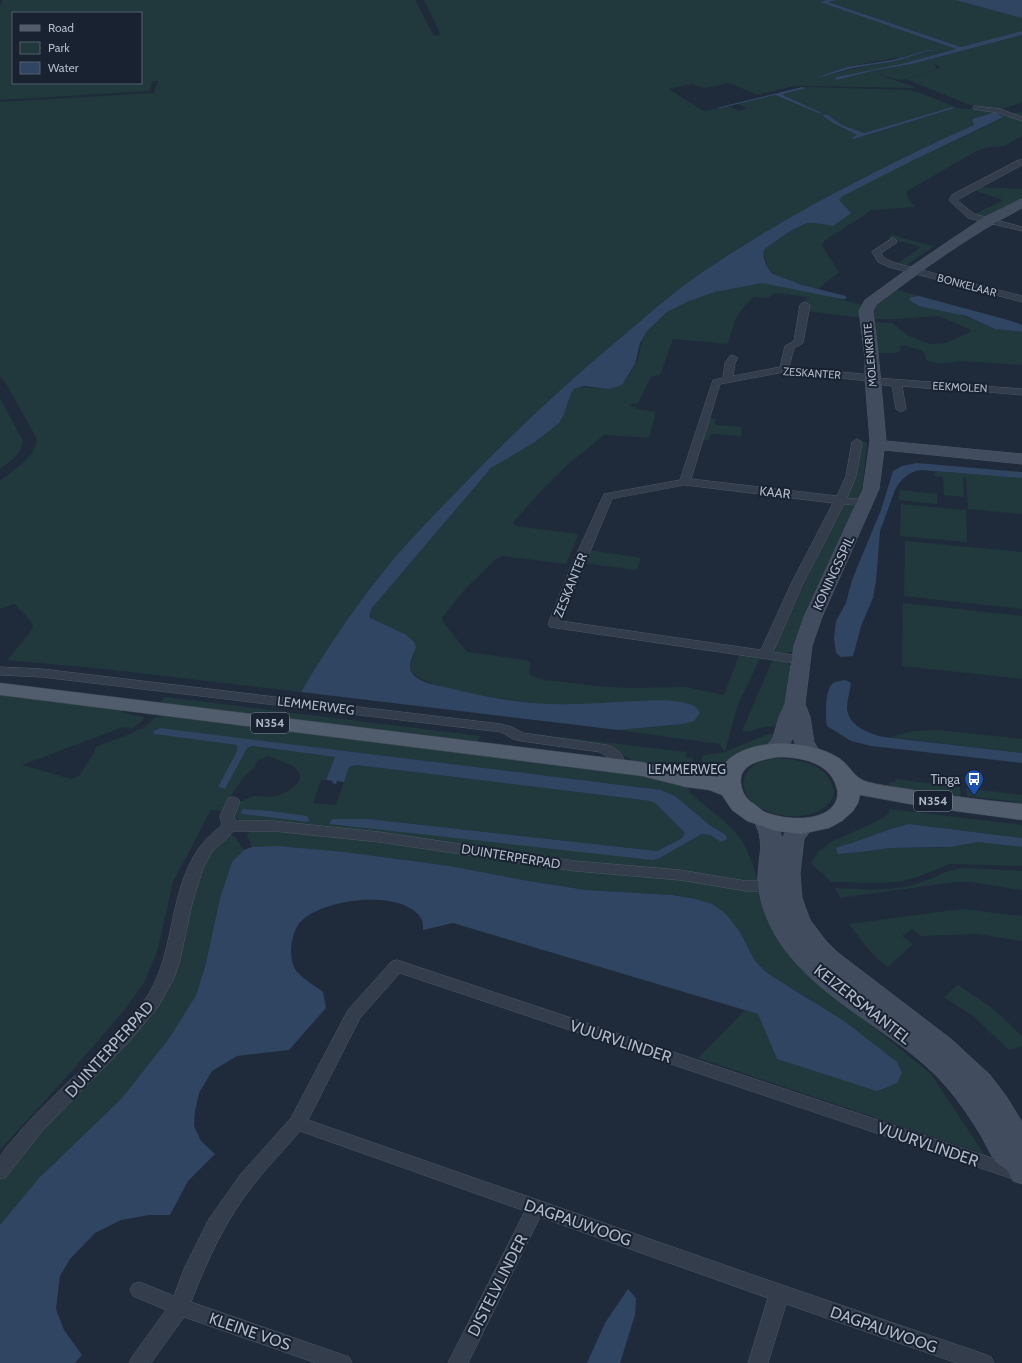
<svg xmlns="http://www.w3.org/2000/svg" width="1022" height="1363" viewBox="0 0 1022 1363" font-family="Cabin,sans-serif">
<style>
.green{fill:#21393c;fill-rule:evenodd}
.water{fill:#304562}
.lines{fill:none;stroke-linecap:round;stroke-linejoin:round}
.street-casing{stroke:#4e5866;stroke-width:1}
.secondary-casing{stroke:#4e5866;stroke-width:1}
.primary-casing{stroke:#3d4655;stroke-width:1}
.street{fill:#333d4b;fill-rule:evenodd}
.secondary{fill:#414c5f;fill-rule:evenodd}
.primary{fill:#515c6c;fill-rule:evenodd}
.labels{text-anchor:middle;stroke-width:4;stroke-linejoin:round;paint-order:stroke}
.far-street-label{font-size:11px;fill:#aeb8c8;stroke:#192230}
.shield{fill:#192230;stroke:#818b9a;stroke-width:1}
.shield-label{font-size:12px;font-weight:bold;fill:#aeb8c8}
.street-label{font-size:13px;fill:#aeb8c8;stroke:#192230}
.poi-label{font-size:13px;fill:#aeb8c8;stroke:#192230;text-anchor:end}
.near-street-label{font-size:16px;fill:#aeb8c8;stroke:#192230}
</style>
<rect width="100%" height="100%" fill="#1f2b3b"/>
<!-- green -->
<g class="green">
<path d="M3,0H415L434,36L441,35L424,0H827L821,2L956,49L905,63L836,77L837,80L876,70L912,64L1022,35V102L1002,109L1012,113L1022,112V118L991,109L967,104L906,79L941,68L934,63L937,69L902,80L896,79L875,73L917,88L803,86L790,87L757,95L737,86L723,82L726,84L704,88L692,84L668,89L704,111L728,106L739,111L747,108L737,104L775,95L818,113H821L783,95L808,87L910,90L923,94L958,108L995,112L972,119L974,125C878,168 785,216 699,275C670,295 644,318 618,340C564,385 513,433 464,484C442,508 418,531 396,556C361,598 329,644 301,692L104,669L7,660L29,634L33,627L31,621L14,604L0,609V481C14,469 34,459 37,439L7,385L0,376V102L154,93L158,81H152L149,91L0,100V6ZM13,13H141V83H13ZM929,50L930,52C894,61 857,67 821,77H817C853,62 893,61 929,50ZM952,107L955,108L868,135L851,138L857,135L833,123L823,115H828L842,125L864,133Z"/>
<polygon points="838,0 955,0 1022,18 1022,31 961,47 828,2"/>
<path d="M1000,114H1003L1022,120V136L1004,146L990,147L977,151L907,191L908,198L915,207L872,210L824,241L822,245L824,249L839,272L818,289C793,283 767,282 764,252L770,244L840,202L839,200L843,196L914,160L1002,119L1004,117Z"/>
<polygon points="982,187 1022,189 1022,199 1010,204 987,218 975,214 1003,200 976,191"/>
<polygon points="892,235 933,246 933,247 905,266 897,264 921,247 888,238"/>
<path d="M762,283L813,293L863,305V318L805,311L806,297L775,293L768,298L754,297C735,314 735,320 728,344L673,339L660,375L651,377L638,403H632L630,406L637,407L636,409L656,412L649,438L604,435L565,467L540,492L513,523L515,526L579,534L566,564L503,556L497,558L465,589L442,618L444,623L467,652L526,660L531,663L529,670L530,675L544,680L598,686L627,688L686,687L724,695L739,656L760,658L737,707L725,752L768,734H782L777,741L722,765L701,767L702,757L704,755L725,752L719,744L618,730L683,724L665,701C627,701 589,706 552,704C527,703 417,691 410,668L416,648L405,634L388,627L370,618L372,608L491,468L567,407C574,381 576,388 599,388C606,388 614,386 622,385C627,377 635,368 638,359C641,349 640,343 646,333C665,302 727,286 762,283Z"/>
<path d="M897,290L919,296H915L995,329L1022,332V365L960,361C951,363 937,365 929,361C925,360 925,356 925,353L916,348L901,345L900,351L895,353H877L874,322L892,323L907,335L929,344L945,343L971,332L969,329L939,316L895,319H874L875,307Z"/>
<path d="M0,398L23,441C21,455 10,461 0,469Z"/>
<polygon points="707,418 716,419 715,425 742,427 741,436 711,434 709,440 702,440"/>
<polygon points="859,442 867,442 863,483 858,498 853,499 848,498 848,495"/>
<polygon points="935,471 1022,478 1022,514 968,509 966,478 963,478 964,497 944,495 943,477 934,476"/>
<polygon points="900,490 937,494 937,504 899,500"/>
<polygon points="845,504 855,507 794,651 787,653 775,652 774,649 826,538"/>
<polygon points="901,504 966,510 967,542 900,536"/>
<polygon points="905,541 1022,552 1022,609 904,596"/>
<polygon points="589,550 641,558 636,570 584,563"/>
<polygon points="903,603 1022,616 1022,679 902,666"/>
<path d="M773,659L787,662L791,667L783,728C777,727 770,726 763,727C752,729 755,733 742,731Z"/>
<path d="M0,694L119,709L124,713L144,717L143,720L133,728L123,727L22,765L71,779L79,776L95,751L96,747L130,734L139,729H143L154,718L171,715L632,773L688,783L689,792C705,807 727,820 740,838C749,851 753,866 758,881L755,882L627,868L240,821L233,815L239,802L253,796L274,797L288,791L299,782L300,774L293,766L269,756L263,758L257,761L254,768L243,778L229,799L224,811L211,810L173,882L157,952L144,983L125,1009L78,1064L0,1150ZM157,728L661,790L675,796L711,826L726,835L721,842L710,835L702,834L660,858L332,819H369L657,851L685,836V833L655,803L650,801L356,765L349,767L336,805L313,803L321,780H326L335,757L251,746L247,748L225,788H218L237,751V745L154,734L153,732ZM243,809L308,822L241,814Z"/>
<polygon points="165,697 480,736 477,742 162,703 162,700"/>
<polygon points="938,730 1022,739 1022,753 890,737 913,731"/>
<polygon points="535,734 686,752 686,757 693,758 692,765 642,763 633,761 606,745 600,743 535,736"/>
<path d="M780,758C801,760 826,764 833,787C835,791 834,797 831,801C814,823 771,819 752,802C741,791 740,775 754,765C762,760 771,759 780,758Z"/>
<polygon points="895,779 960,787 961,799 889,790 889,782 895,782"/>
<polygon points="966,788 1022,795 1022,806 1017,805 1016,802 967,796"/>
<path d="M889,809L1022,825V838L909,824C886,829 865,840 842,846L838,854L860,852L891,848H940L978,842L1022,847V866L950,864L920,876L903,881L884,883L831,882L811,863L818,852L831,842L884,818L889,812Z"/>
<polygon points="272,828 660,876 758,891 763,908 777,937 835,996 931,1074 984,1154 698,1058 745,1010 758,1014 777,1059 813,1001 767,973 755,961 740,932 696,899 672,895 586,890 523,880 450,866 345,852 277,847 252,847 247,835 251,829"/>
<polygon points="229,834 235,837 244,850 232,862 220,898 205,967 196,995 170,1037 122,1098 52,1165 0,1225 0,1178 11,1162 143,1021 188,909 207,854"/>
<path d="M966,868L1022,871V890L970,882H955L840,898L835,888C861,889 890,892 916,884C935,879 944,869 966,868Z"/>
<path d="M961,909L1022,916V941L977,934L921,936L912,929L902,936L913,944L888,967C872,956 860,939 849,924Z"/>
<path d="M958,985C982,1000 1004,1016 1022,1037V1046L1009,1050L973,1016L944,997Z"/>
</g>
<!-- water -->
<g class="water">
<polygon points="827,0 838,0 828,2 961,47 1022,31 1022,35 912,64 876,70 837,80 835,79 836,77 905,63 956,49 820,2"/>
<polygon points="955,0 1022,0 1022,18"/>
<polygon points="929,50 933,50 895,61 853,68 821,77 817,77 847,67 892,60"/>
<polygon points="802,87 806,88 784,94 783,95 822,113 818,113 775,95 721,108 716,108"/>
<polygon points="952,107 955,108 854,139 851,138 857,135 833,123 822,115 828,115 842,125 864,133"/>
<path d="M995,112L1004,117L914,160L843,196L839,200L851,213L833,226C825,225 816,222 808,223C802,223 766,246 764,251C762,259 768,269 773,274L802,285L846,296V299H841L762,283L715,292L689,301L667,312L647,331L640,343L635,364L622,385L609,389L584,386L574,389L571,394L564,414L559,423L535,442L491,468L372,608L370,614V618L405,634L414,642L416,648C414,653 408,665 411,671C416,682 435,685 445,687C480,696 517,703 553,704C581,705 610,702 638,701C655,700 676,699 692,705C696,706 698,710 700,713L694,721L683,724L618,730L301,692C329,644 361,598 396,556C418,531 441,508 464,484C513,433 564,385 618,340C644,318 670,295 698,275C785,216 878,168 974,125L972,119Z"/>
<polygon points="919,296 1008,320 1022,325 1022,332 995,329 966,316 919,306 912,302 909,299 912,297"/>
<path d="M917,463L1022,472V478L921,470C909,471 900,480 895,490L880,531L876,581L873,598L861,626L853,656L841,657L836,653L834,638L836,621L846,603L852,580L881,510L893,471L902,466Z"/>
<path d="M845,680L851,683C850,691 847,701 847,709C849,726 869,734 884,737L1022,753V763L871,746L851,741L827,726C825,718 825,688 833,683C836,681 842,681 845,680Z"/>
<polygon points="160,728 661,790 675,796 711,826 726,835 727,839 721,842 710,835 702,834 660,858 653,860 329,824 332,819 369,819 657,851 682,838 685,833 655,803 650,801 356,765 349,767 344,782 337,781 336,784 332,783 333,781 326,780 335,757 252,746 247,748 225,789 218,787 237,751 237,745 154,734 153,731"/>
<polygon points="242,809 270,811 307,816 309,820 308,822 241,814"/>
<path d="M909,824L1022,838V847L978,842L950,847L891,848L860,852L838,854L836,848C843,845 850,844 857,841C875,835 891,828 909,824Z"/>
<path d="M277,846L345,852L450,866L523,880L586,890L672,895L696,899L712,904L726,914L740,932L755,961L767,973L844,1021L897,1062L902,1073L897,1083L877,1091L777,1059L758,1014L453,923L423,930C423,926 423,921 421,918C403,888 317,898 298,925C294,931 292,940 291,948C291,957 292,967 298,973C305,980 315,986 323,992L326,1008L289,1050L237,1056L212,1071L199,1093L195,1111L194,1126L201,1141L215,1154L188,1181L170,1215H149L121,1220L95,1233L70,1259L60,1276L56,1309L64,1330L82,1355L75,1363H0V1225L40,1177L122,1098L170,1037L196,995L205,967L220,898L232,862L244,850L252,847Z"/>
<polygon points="628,1289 636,1298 635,1315 620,1363 587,1363 605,1323"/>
</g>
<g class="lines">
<!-- street casing -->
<g class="street-casing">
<g id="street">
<polygon points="975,106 1000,109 1022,117 1022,121 999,113 973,109 973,107"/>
<polygon points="1019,160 1022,160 1022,165 957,200 974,214 1022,227 1022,231 968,218 949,200 952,195"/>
<polygon points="893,238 897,241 896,243 881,253 884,258 895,263 1022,296 1022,302 889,267 878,262 872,252"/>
<path d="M805,302L810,305L803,343L794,348L789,367L872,375L875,376L877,378L1022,389V395L955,389L946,390L902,386L906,409L901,412L896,409L892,386L870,383L868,381L784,372L720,384L691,479L837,496L846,476L852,442L857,439L862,442L856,476L847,498L865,500L871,503L865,506L844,504L803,584L773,652L806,657L807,660L806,663L801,664L550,627L548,624L573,562L604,494L680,480L713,380L723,378L725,363L730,356L733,355L738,358L735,363L733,376L780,367L785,346L794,341L800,305ZM685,485L833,503L791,584L761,650L561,621L612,499Z"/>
<path d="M0,667L42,669L501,724L512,727L523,733L607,745C616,748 629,757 622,768L617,769L612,768L610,765L609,758L600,752L521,741L513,739L501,732L42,677L0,675Z"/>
<path d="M233,797L238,799L240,802L234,816L236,821H273L379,832L575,861L680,870L746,881H762L774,877L779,878L782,882L779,886L763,891H746L680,880L575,871L379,842L273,831H234L212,852L203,868L192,904L180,960L174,978L158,1007L127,1044L43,1130L6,1177L0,1179C0,1173 0,1164 0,1158C2,1150 17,1136 22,1129C60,1086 108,1050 142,1004C177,957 166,896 199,848C205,839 214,832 222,825L220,816L228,799Z"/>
<path d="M397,960L1022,1168V1182L400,973L360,1018L308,1120L779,1284L984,1354L991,1357L994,1363H957L786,1304L768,1363H748L768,1298L540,1217L468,1363H448L525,1211L300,1131C285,1149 268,1166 254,1184C226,1219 207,1260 191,1302L349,1357L352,1363H316L184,1317L151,1363H129L132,1357L166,1310L133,1296L130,1290L133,1284L140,1282L174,1296L184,1269L209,1219L241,1174L291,1118L348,1010L391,962Z"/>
</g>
</g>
<!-- secondary casing -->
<g class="secondary-casing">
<g id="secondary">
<path d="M1022,199V208C970,235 922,270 876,305L873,311C879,354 882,398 886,441L1022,454V464L884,450L879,489L822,617L812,646L805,704L810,717L814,742L821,754L818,758L811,760L804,758L797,748L793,738C787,749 780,758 766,754L763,750L773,738L779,717L785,704L794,646L804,617L863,489L870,441L865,378V358L859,311L865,300L909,268L983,218Z"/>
<path d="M764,813L771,815L779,827L782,839C787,826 796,817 810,821L814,826L804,839L800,873L802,898L810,920L826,941L837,952L951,1039L990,1075L1006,1096L1022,1122V1184L1013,1181C1011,1177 1009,1173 1007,1170C1003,1166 998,1165 995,1161C990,1153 986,1145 982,1137C966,1111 949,1086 926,1066C881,1026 823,999 786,951C771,931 760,907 758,882C757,859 767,842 753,820L757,815Z"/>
</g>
</g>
<!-- primary casing -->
<g class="primary-casing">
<path id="primary" d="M0,683L642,762L686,773L718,777C721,771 724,763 729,759C756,737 810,740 839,758C851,766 853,778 868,782C879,785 890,786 901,788C941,795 982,800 1022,804V820L926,807L860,795L858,803L853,811L842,821L829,828L801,834L776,831L747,821L732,810L722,795L709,790L686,787L642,776L0,695ZM778,757C800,757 829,762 836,786C838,791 838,796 836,801C826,824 781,820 763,811C759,808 755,804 751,802C745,797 742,791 741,784C738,763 763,760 778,757Z"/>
</g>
<!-- street -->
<use href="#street" class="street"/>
<!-- secondary -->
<use href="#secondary" class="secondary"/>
<!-- primary -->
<use href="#primary" class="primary"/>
</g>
<!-- icons -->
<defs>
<g id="bus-pin" transform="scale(1)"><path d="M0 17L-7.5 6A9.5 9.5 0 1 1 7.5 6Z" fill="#1a4fb4" stroke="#192230"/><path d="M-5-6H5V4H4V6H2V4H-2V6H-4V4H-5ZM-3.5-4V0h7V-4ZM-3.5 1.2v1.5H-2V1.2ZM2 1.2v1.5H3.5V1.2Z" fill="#fff"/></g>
</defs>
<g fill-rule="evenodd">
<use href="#bus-pin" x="974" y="779"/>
</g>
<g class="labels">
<!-- far-street labels -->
<g class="far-street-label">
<text transform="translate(967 285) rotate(15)" y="4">BONKELAAR</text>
<text transform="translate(870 355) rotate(-95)" y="4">MOLENKRITE</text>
<text transform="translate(812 373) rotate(4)" y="4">ZESKANTER</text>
<text transform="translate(960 387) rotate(3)" y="4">EEKMOLEN</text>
</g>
<!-- shield labels -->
<g class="shield">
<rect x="251" y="713" width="38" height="20" rx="3"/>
<rect x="914" y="791" width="38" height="20" rx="3"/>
</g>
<g class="shield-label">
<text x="270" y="727">N354</text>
<text x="933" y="805">N354</text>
</g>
<!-- street labels -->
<g class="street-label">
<text transform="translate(775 492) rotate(6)" y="5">KAAR</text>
<text transform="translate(833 573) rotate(-65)" y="5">KONINGSSPIL</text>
<text transform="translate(570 585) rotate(-68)" y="5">ZESKANTER</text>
<text transform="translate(316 705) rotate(7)" y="5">LEMMERWEG</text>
<text x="687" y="774">LEMMERWEG</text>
<text transform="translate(511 856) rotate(9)" y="5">DUINTERPERPAD</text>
</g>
<!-- poi labels -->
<g class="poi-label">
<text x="960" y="784">Tinga</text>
</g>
<!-- near-street labels -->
<g class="near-street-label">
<text transform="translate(863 1004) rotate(38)" y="6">KEIZERSMANTEL</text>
<text transform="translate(621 1041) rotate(18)" y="6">VUURVLINDER</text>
<text transform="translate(109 1049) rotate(-48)" y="6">DUINTERPERPAD</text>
<text transform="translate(928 1144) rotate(19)" y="6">VUURVLINDER</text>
<text transform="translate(578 1222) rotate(19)" y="6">DAGPAUWOOG</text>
<text transform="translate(497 1285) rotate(-63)" y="6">DISTELVLINDER</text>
<text transform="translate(884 1329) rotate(19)" y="6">DAGPAUWOOG</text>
<text transform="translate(250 1331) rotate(19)" y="6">KLEINE VOS</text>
</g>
</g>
<!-- legend -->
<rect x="12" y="12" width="130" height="72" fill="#192230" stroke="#555e6d"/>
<rect x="20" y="25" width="20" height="6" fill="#515c6c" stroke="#555e6d"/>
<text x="48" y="32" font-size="12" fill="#aeb8c8">Road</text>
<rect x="20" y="42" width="20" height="12" fill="#21393c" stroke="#555e6d"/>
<text x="48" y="52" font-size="12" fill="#aeb8c8">Park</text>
<rect x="20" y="62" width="20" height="12" fill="#304562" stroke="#555e6d"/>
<text x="48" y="72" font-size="12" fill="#aeb8c8">Water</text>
</svg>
